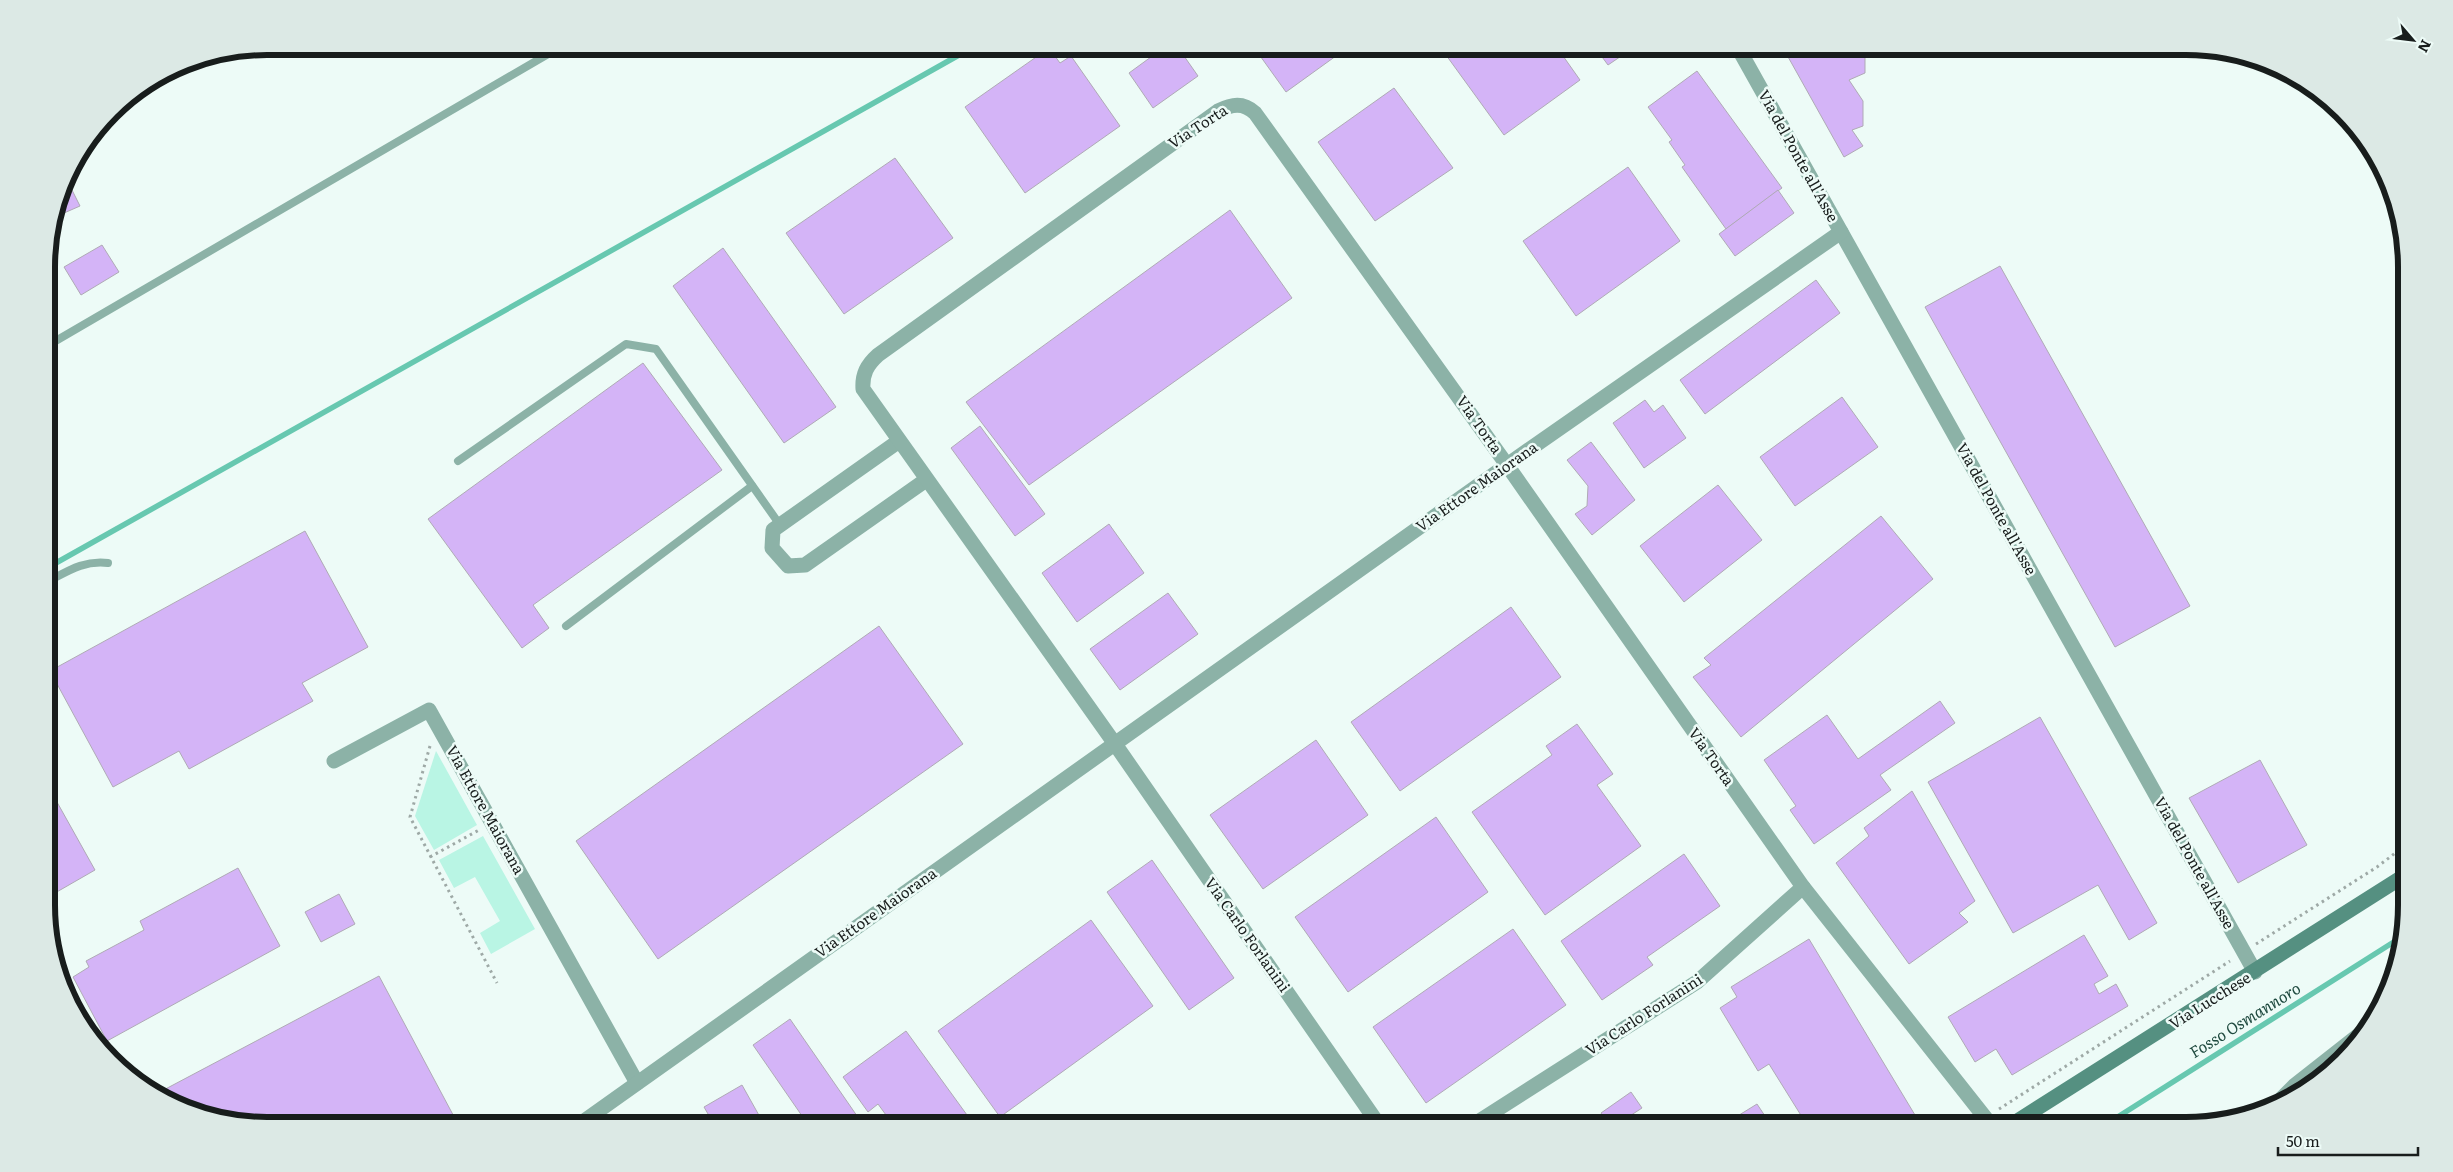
<svg xmlns="http://www.w3.org/2000/svg" width="2453" height="1172" viewBox="0 0 2453 1172" font-family="Literata,serif">
<style>
.green{fill:#b9f5e4}
.lines{fill:none;stroke-linecap:round;stroke-linejoin:round}
.stream{stroke:#67c8b0;stroke-width:5.5}
.building{fill:#d4b4f7;stroke:#afaab5}
.path{stroke:#9ea9a6;stroke-width:3;stroke-dasharray:2.5 4;stroke-linecap:butt}
.service{stroke:#8cb2a7;stroke-width:8}
.minor{stroke:#8cb2a7;stroke-width:15}
.secondary{stroke:#559081;stroke-width:15}
.labels{text-anchor:middle;stroke-width:5;stroke-linejoin:round;paint-order:stroke}
.street-label{font-size:15px;fill:#181d1c;stroke:#edfbf7}
.water-label{font-size:16px;font-style:italic;fill:#204b40;stroke:#edfbf7}
.rim{fill:none;stroke:#181d1c;stroke-width:6}
</style>
<rect width="100%" height="100%" fill="#edfbf7"/>
<!-- green -->
<g class="green">
<polygon points="436,751 477,825 434,850 415,816"/>
<polygon points="483,836 535,929 491,954 480,933 500,921 475,877 454,888 439,860"/>
</g>
<g class="lines">
<!-- stream -->
<g class="stream">
<polyline points="47,568 975,46"/>
<polyline points="2105,1125 2400,938"/>
</g>
</g>
<!-- building -->
<g class="building">
<polygon points="1166,46 1177,46 1198,76 1153,108 1129,73"/>
<polygon points="1253,46 1345,46 1347,48 1286,92"/>
<polygon points="1458,46 1556,46 1580,80 1504,135 1446,55"/>
<polygon points="1594,46 1636,46 1608,65"/>
<polygon points="1802,46 1861,46 1865,52 1865,73 1849,80 1863,101 1863,126 1852,130 1863,146 1844,157 1787,55"/>
<polygon points="1049,48 1060,63 1071,56 1120,126 1025,193 965,107"/>
<polygon points="1697,71 1782,188 1726,229 1682,167 1685,165 1669,142 1672,140 1648,107"/>
<polygon points="1394,88 1453,168 1375,221 1318,142"/>
<polygon points="895,158 953,238 844,314 786,233"/>
<polygon points="1628,167 1680,241 1576,316 1523,241"/>
<polygon points="71,188 80,206 64,213 60,205 63,192"/>
<polygon points="1778,190 1794,213 1735,256 1719,234"/>
<polygon points="1230,210 1292,298 1029,485 966,402"/>
<polygon points="102,245 119,272 81,295 64,267"/>
<polygon points="723,248 836,407 784,443 673,286"/>
<polygon points="2000,266 2190,606 2115,647 1925,307"/>
<polygon points="1816,280 1840,313 1705,414 1680,380"/>
<polygon points="643,363 722,470 533,605 549,628 522,648 428,519"/>
<polygon points="1842,397 1878,447 1795,506 1760,457"/>
<polygon points="1645,400 1654,412 1663,405 1686,438 1644,468 1613,423"/>
<polygon points="980,426 1045,514 1015,536 951,448"/>
<polygon points="1591,442 1635,500 1592,535 1575,514 1587,506 1588,486 1567,460"/>
<polygon points="1718,485 1762,540 1684,602 1640,546"/>
<polygon points="1881,516 1933,579 1741,737 1693,677 1711,665 1704,658"/>
<polygon points="1109,524 1144,573 1077,622 1042,573"/>
<polygon points="305,531 368,647 302,683 313,701 189,769 179,751 113,787 50,671"/>
<polygon points="1168,593 1198,634 1120,690 1090,649"/>
<polygon points="1511,607 1561,677 1400,791 1351,722"/>
<polygon points="879,626 963,744 658,959 576,841"/>
<polygon points="1940,701 1955,723 1880,775 1891,790 1814,844 1790,810 1796,806 1764,760 1827,715 1858,759"/>
<polygon points="2040,717 2157,923 2129,940 2098,885 2013,933 1928,782"/>
<polygon points="1577,724 1613,774 1597,785 1641,846 1545,915 1472,812 1552,755 1546,746"/>
<polygon points="1316,740 1368,815 1263,889 1210,815"/>
<polygon points="2260,760 2307,845 2238,883 2189,798"/>
<polygon points="48,786 95,870 48,897"/>
<polygon points="1912,791 1975,901 1959,913 1968,922 1909,964 1836,863 1869,836 1864,828"/>
<polygon points="1436,817 1488,892 1348,992 1295,917"/>
<polygon points="1684,854 1720,906 1647,957 1653,965 1602,1000 1561,941"/>
<polygon points="1152,860 1234,978 1189,1010 1107,892"/>
<polygon points="238,868 280,946 107,1041 73,977 89,967 86,961 144,930 140,921"/>
<polygon points="339,894 355,924 321,942 305,912"/>
<polygon points="1091,920 1153,1006 1000,1117 938,1031"/>
<polygon points="1513,929 1566,1005 1426,1103 1373,1027"/>
<polygon points="2084,935 2108,976 2094,984 2099,994 2116,984 2128,1006 2012,1075 1996,1049 1975,1062 1948,1017"/>
<polygon points="1809,939 1918,1120 1908,1125 1807,1125 1769,1064 1758,1071 1720,1008 1737,997 1731,987"/>
<polygon points="379,976 459,1126 267,1126 183,1109 156,1094"/>
<polygon points="790,1019 864,1126 809,1126 753,1045"/>
<polygon points="906,1031 975,1126 894,1126 878,1104 868,1112 843,1077"/>
<polygon points="742,1085 765,1126 715,1126 704,1107"/>
<polygon points="1631,1092 1642,1108 1616,1125 1609,1125 1601,1113"/>
<polygon points="1757,1104 1771,1125 1723,1125"/>
</g>
<g class="lines">
<!-- path -->
<g class="path">
<polyline points="430,746 410,817 497,983"/>
<polyline points="430,857 479,830"/>
<polyline points="2256,944 2377,867 2407,844"/>
<polyline points="1999,1109 2230,961"/>
</g>
<!-- service -->
<g class="service">
<polyline points="47,346 555,50"/>
<polyline points="458,461 626,344 656,349 780,525"/>
<path d="M47,582C68,571 84,560 108,563"/>
<polyline points="566,626 752,486"/>
</g>
<!-- minor -->
<g class="minor">
<polyline points="1737,46 2255,972"/>
<polyline points="899,441 773,530 772,548 788,566 805,565 926,480"/>
<polyline points="334,761 429,710 637,1083"/>
<polyline points="2274,1106 2294,1086 2364,1031"/>
<path d="M1379,1125L1115,744L863,389C862,374 867,365 878,355L1218,111C1232,104 1243,102 1255,113L1507,465L1803,887L1991,1125"/>
<polyline points="1473,1125 1697,982 1803,887"/>
<polyline points="577,1126 1507,465 1841,232"/>
</g>
<!-- secondary -->
<polyline class="secondary" points="2011,1125 2407,874"/>
</g>
<g class="labels">
<!-- street labels -->
<g class="street-label">
<text transform="translate(1198 127) rotate(-33)" y="5">Via Torta</text>
<text transform="translate(1798 156) rotate(61)" y="5">Via del Ponte all'Asse</text>
<text transform="translate(1479 425) rotate(55)" y="5">Via Torta</text>
<text transform="translate(1477 487) rotate(-35)" y="5">Via Ettore Maiorana</text>
<text transform="translate(1996 509) rotate(61)" y="5">Via del Ponte all'Asse</text>
<text transform="translate(1711 757) rotate(55)" y="5">Via Torta</text>
<text transform="translate(485 810) rotate(61)" y="5">Via Ettore Maiorana</text>
<text transform="translate(2194 863) rotate(61)" y="5">Via del Ponte all'Asse</text>
<text transform="translate(876 913) rotate(-35)" y="5">Via Ettore Maiorana</text>
<text transform="translate(1247 935) rotate(55)" y="5">Via Carlo Forlanini</text>
<text transform="translate(2210 1001) rotate(-32)" y="5">Via Lucchese</text>
<text transform="translate(1644 1015) rotate(-33)" y="5">Via Carlo Forlanini</text>
</g>
<!-- water labels -->
<g class="water-label">
<text transform="translate(2245 1020) rotate(-32)" y="6">Fosso Osmannoro</text>
</g>
</g>
<!-- crop -->
<path d="M0 0H2453V1172H0ZM267 55H2186A212 212 0 0 1 2398 267V905A212 212 0 0 1 2186 1117H267A212 212 0 0 1 55 905V267A212 212 0 0 1 267 55Z" fill="#dce9e5" fill-rule="evenodd"/>
<path class="rim" d="M267 55H2186A212 212 0 0 1 2398 267V905A212 212 0 0 1 2186 1117H267A212 212 0 0 1 55 905V267A212 212 0 0 1 267 55Z"/>
<!-- north arrow -->
<g transform="translate(2413 40) rotate(118)" stroke="#edfbf7" stroke-width="4" paint-order="stroke">
<path d="M0-4L9 19L0 12L-9 19Z" fill="#181d1c"/>
<text y="-8" font-size="14" font-weight="bold" text-anchor="middle" fill="#181d1c">N</text>
</g>
<!-- scale -->
<path d="M2278 1147v8h140v-8" fill="none" stroke="#181d1c" stroke-width="2.5"/>
<text x="2286" y="1147" font-size="15" fill="#181d1c" stroke="#edfbf7" stroke-width="4" paint-order="stroke">50 m</text>
</svg>
